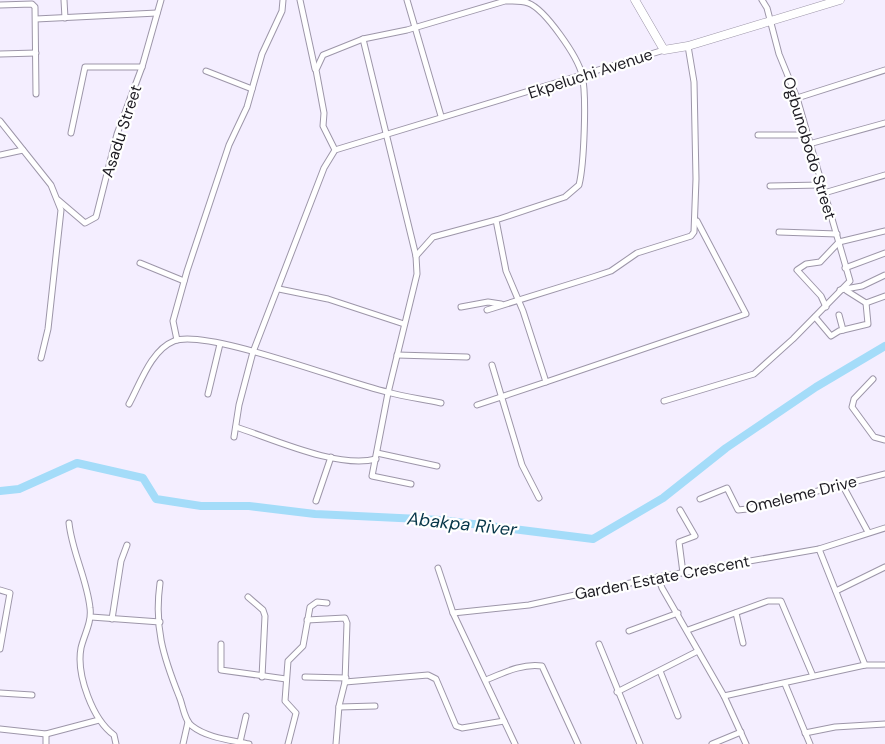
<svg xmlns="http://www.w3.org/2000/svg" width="885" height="744" viewBox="0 0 885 744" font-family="'DM Sans',sans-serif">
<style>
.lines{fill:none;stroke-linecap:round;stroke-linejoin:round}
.river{stroke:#a4dcf9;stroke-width:8}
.street-casing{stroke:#9d96a9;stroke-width:7}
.secondary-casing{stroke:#9d96a9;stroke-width:9}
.street{stroke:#fff;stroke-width:5}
.secondary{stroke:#fff;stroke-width:8}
.labels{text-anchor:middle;stroke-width:4.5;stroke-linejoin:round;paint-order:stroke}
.street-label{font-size:16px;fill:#1d1b22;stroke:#fff}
.water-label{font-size:18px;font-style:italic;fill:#073649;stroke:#fff}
</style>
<rect width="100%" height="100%" fill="#f4eeff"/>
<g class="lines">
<!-- river -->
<polyline class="river" points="0,491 19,489 77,463 143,478 156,499 201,506 249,506 315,514 441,520 593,539 663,498 726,448 816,387 885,346"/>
<!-- street casing -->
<g class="street-casing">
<g id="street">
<polyline points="64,0 65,18"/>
<polyline points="300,0 315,69"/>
<polyline points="407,0 441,116"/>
<polyline points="0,5 32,4 35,7 36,94"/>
<polyline points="36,19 157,13"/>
<polyline points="363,39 416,256 417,274 388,393 372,476 411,484"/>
<polyline points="0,54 36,53"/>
<polyline points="206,71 252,89"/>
<polyline points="797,98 885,70"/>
<polyline points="0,121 51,185 61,210 48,329 41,358"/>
<polyline points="71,133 85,67 142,67"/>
<polyline points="758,135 807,135"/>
<polyline points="809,144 885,123"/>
<path d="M335,150L323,126L324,113L316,70L323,55L363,39L407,30L505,1C512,1 521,0 528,3C545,9 578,57 582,75C587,95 584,165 579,185L565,197L496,220L506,271L523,311L546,382L477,405"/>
<polyline points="0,155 23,150"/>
<polyline points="770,186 821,185"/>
<polyline points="824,193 885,175"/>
<polyline points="58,200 85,223 96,217 117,134 142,67 161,0"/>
<polyline points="779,232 837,234"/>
<polyline points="416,256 433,237 496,220"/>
<polyline points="140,263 184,281"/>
<polyline points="845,268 885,253"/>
<polyline points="279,289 328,299 404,324"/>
<polyline points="840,290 862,286 885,275"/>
<polyline points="847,291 866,303"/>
<polyline points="866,303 885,296"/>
<polyline points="461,307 488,302 501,304"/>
<polyline points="826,307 821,296 797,270 806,264 820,262 839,242 885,231"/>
<polyline points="487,310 593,277 611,271 637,253 691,236 694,232 696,179 694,82 688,46"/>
<polyline points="839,315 843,330"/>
<polyline points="815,317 831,336 839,331 868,324 866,303"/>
<polyline points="177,340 173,321 187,271 229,145 247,107 262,54 282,11 283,0"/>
<polyline points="397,355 467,357"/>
<polyline points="492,365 522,465 539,498"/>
<polyline points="873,379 854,399 852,407 874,437 885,440"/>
<polyline points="546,382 746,314 697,221"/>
<polyline points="208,394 220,344"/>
<polyline points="664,401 754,374 793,339 850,281 797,98 779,54 767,8 762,0"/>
<path d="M129,404C140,384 151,350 174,341C206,328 346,383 387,392C405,397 423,399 441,403"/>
<path d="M236,427C273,439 338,469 376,459"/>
<polyline points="234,437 239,405 253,352 324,168 335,150 664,50"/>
<polyline points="377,453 437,466"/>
<polyline points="843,486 868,532"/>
<polyline points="700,499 727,488 738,510 747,509 885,474"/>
<polyline points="316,501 331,457"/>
<polyline points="680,510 695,536 679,542 683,573"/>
<path d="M69,523C72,552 87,579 90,608C92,622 84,635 81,648C76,675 93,720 114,735L116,744"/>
<polyline points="819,549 865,665"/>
<polyline points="438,568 453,613 515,744"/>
<polyline points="658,577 662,588 724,696 746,744"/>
<path d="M160,583C154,627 163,656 179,696C183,705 184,720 192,726C207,738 231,740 249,744"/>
<polyline points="0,590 10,593 0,649"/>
<polyline points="836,591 885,567"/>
<polyline points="248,597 263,610 265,616 262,677"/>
<polyline points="453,613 529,605 658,577 819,549 885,528"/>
<polyline points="736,613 743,643"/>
<polyline points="91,617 160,622"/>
<polyline points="112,619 121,561 127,545"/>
<polyline points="307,620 345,618 347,623 345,682 339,706 336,744"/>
<polyline points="688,630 768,601 781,601 813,676"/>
<polyline points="629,631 678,613"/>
<polyline points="221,644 221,670 286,679"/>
<polyline points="599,644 640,744"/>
<polyline points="660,671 678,716"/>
<polyline points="305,677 346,678"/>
<path d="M486,680C503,673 523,663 542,666L578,744"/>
<polyline points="345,682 428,675 436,679 456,726 462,728 504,721"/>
<polyline points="785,684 810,744"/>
<polyline points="617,692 698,651"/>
<polyline points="0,693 32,695"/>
<polyline points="724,696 865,665 885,665"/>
<polyline points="339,707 375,706"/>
<polyline points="0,729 46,734 99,720"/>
<polyline points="805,733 835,727 885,724"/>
<polyline points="240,742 246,716"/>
<polyline points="46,744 46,734"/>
<polyline points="183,744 188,722"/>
<polyline points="288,744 296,713 285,701 288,661 303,646 310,607 317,602 327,603"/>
<polyline points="712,744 741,732"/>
</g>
</g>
<!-- secondary casing -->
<g class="secondary-casing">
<polyline id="secondary" points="635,0 664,50 688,46 840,0"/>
</g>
<!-- street -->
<use href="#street" class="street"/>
<!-- secondary -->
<use href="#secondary" class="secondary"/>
</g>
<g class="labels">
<!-- street labels -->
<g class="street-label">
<text transform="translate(590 73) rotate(-18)" y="6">Ekpeluchi Avenue</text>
<text transform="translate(121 131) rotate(-72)" y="6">Asadu Street</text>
<text transform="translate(810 148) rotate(73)" y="6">Ogbunobodo Street</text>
<text transform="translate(801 494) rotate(-14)" y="6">Omeleme Drive</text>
<text transform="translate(662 577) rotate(-11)" y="6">Garden Estate Crescent</text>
</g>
<!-- water labels -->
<g class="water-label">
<text transform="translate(462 524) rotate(6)" y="6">Abakpa River</text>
</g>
</g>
</svg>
